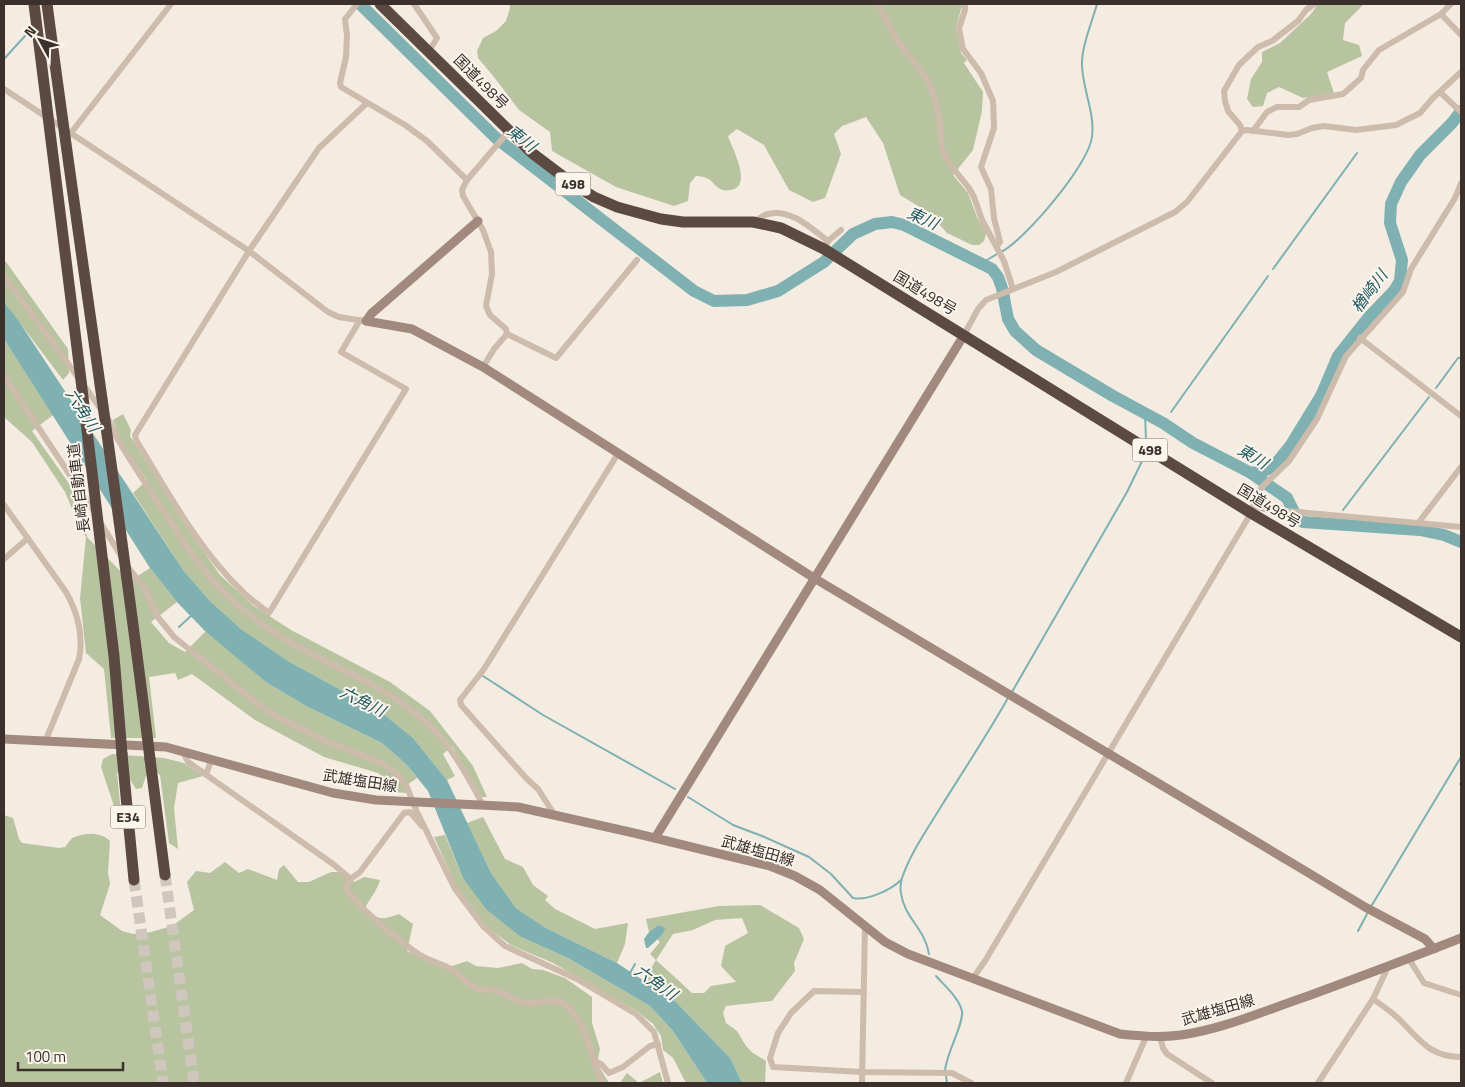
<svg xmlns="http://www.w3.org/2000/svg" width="1465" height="1087" viewBox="0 0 1465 1087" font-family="'Titillium Web','Noto Sans JP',sans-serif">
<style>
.green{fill:#b8c4a0;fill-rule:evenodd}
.water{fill:#7fb0b2}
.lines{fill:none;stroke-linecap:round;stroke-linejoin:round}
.stream{stroke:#7fb0b2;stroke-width:2}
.river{stroke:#7fb0b2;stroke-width:12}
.highway-tunnel{stroke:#cfc6bd;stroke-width:11;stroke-dasharray:11 5.5;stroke-linecap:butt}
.street{stroke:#cdbbac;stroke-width:6}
.secondary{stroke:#a18a7d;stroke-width:9}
.highway{stroke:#5c4a42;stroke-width:11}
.highway-bridge{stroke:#5c4a42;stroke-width:11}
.labels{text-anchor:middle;stroke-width:4;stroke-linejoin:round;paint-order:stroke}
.shield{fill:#fbf5ee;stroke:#756b66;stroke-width:1}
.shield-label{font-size:14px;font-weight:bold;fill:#3b302b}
.street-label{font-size:15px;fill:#3b302b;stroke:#fbf5ee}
.water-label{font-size:16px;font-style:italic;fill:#1f5a5e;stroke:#fbf5ee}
</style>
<rect width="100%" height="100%" fill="#f4ebe1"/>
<!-- green -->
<g class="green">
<path d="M510,4H961L962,6L956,27L961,53L967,60L964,63L983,92L982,111L973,150L953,175L968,193L977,217L986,233L984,241L979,245H972L947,233L928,212L900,195L883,143L866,117L842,126L834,134L841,154L825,198L813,202L789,190L764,145L737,129L728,136C732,148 751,182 734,189C732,190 725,191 723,190C711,186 715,177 696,176L690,183L688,201L674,206L616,187L552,151L550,132L519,110L494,77L478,58L477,51L483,38L496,31L506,21L510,8Z"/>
<polygon points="1318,4 1364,4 1345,23 1343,40 1359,45 1362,56 1327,72 1334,93 1303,98 1279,87 1267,93 1263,106 1253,107 1247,99 1251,79 1262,62 1262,52 1280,43 1311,14"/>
<polygon points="4,259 68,349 69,373 63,380 4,302"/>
<polygon points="4,339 53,415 32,431 75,492 78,509 85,521 87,537 130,581 150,568 177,602 151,622 169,643 185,652 206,631 266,682 306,706 382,743 406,764 417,778 404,787 407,793 390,792 393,787 378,773 324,757 255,720 192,674 178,680 175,673 149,677 156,738 111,738 104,669 86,653 80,598 86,537 78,523 65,492 32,442 4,417"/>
<polygon points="123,414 131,430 130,436 187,528 220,575 254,606 291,630 390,682 430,711 473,766 487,797 482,797 452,746 443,754 455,776 447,780 413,738 381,712 288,661 241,629 209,600 183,570 133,493 147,480 120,440 113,420"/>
<polygon points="112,754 164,758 184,763 203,776 178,783 174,808 178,849 169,843 160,775 154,770 147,773 142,788 136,789 124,770 117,773 121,812 116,812 101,767 103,759"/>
<path d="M4,815L13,818L19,839L22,843L59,848L65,847L72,838C85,833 99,831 110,841L108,873L110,884L100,915L122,931L133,934L151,932L172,926L194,910L187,882L196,871L210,873L225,862L239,873L248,869L277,880L279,869L284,865L298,882H309L331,872H342L354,882L364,877L380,880C377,891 370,898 365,908C380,921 381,920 399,914L413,924L407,951L446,968L467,961L476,966L498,968L522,963L532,969L543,970L565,978L592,997V1023L600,1049L597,1063L609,1083H4Z"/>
<polygon points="483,817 505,859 523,867 533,885 548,896 545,900 555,909 595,929 628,923 625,944 617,963 546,928 516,908 491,873 467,823"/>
<polygon points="445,835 463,878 521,937 568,958 650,1006 673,1031 707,1083 686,1083 673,1058 663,1050 661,1036 653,1024 637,1011 553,963 511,945 487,927 456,886 434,837"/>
<path d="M760,905L799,928L804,939L794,963L795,971L772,1001L726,1006L723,1013L726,1023L737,1031L746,1046L753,1053L766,1061L765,1083H742L731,1059L676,1002L644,980L656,960L650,954L660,942L657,939L663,934L658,925L649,932L646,919L719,906ZM742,918L748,933L725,946L721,966L736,982L711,986L704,993H692L656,960L673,934L693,930L715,920Z"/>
<polygon points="660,1072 663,1083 620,1083 627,1073 639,1083"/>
</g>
<!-- water -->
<g class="water">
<polygon points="4,302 18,320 183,570 209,600 241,629 288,661 381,712 413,738 447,780 491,873 516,908 546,928 617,963 676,1002 731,1059 742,1083 707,1083 673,1031 650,1006 568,958 521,937 486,909 463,878 428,791 406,764 382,743 306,706 266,682 205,631 177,602 150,568 4,339"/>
<polygon points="658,925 665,928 663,934 648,948 646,948 644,939 649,932"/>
</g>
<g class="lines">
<!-- stream -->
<g class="stream">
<polyline points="4,59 33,27"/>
<path d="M1001,252C1025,240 1089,164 1092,137C1095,113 1083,90 1082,66C1081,48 1092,22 1097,4"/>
<polyline points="982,263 997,254"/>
<polyline points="1273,269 1357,153"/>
<polyline points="1436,388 1458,358 1461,358"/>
<polyline points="1171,412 1268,276"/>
<polyline points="1145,414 1146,440"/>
<polyline points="1343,510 1429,397"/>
<polyline points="179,627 192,615"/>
<polyline points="483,676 543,715 675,789"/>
<polyline points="1012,692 1127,492 1145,455"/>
<polyline points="1460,784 1461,784"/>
<path d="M688,797L733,825L762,836L809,857L831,874L853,898C867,901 891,890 901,880"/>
<polyline points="1372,905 1461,757"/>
<polyline points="1358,931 1367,914"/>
<path d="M929,954C925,928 904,918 901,893C900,889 901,882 902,878C911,852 928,828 942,805C964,770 987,735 1008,698"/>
<polyline points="630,973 635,964"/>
<path d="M936,976C945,986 959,998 962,1011C964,1024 946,1054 945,1071"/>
<polyline points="946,1076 947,1083"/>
</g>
<!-- river -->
<g class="river">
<polyline points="360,4 496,138 694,291 714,301 747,300 778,291 824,262 853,234 875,224 892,222 904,225 992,269 998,277 1002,288 1008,319 1015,331 1036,350 1113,396 1163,423 1193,443 1251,473 1287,498 1297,518 1303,522 1420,530 1444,535 1461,542"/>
<polyline points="1251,473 1264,471 1274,466 1291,445 1321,396 1338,356 1369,317 1394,291 1400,281 1402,260 1390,223 1391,204 1401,182 1420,155 1452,123 1461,111"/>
</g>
<!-- highway-tunnel -->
<g class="highway-tunnel">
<polyline points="165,875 194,1083"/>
<polyline points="134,880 163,1083"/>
</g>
<!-- street -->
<g class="street">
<polyline points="357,4 345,19 347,36 346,57 340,83 341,87 405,125 427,141 467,180"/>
<polyline points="414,4 437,38 429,51"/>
<polyline points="878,4 896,39 927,79 933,92 939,117 942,149 949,163 969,188 974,197 982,220 1004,261 1013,289"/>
<polyline points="965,4 965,10 959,28 963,49 981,73 993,101 994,128 981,167 991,189 994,218 1000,242 997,246"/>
<polyline points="1441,14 1461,35"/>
<polyline points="4,89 249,251 328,312 339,317 364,321"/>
<polyline points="1440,92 1461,112"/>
<polyline points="509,131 467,180 462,190 463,196 483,230 491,252 492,274 486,306 490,315 506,329 507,334 556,358 637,260"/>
<polyline points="1242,131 1240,125 1228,111 1225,101 1224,91 1239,65 1258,47 1272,41 1298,21 1306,10 1314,4"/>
<polyline points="1253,131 1267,112 1277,107 1299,107 1309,100 1343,94 1361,78 1363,70 1379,50 1441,14 1451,4"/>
<polyline points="71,133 171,4"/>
<path d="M754,222C758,219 763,215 768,214C791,208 812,229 828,241L824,249"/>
<polyline points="828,241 841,230"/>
<polyline points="4,276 101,409"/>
<path d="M360,320L341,352L406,389L269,613C260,606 250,599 242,591C198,549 168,492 136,440L135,435L249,251L319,148L367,103"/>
<polyline points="964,335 978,309 986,300 1056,272 1175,212 1187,202 1242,131 1247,130 1288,135 1297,134 1312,128 1324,126 1356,130 1396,125 1420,113 1433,98 1461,72"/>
<polyline points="1360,338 1461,416"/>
<polyline points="483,367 494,349 507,334"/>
<polyline points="4,376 94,511"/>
<path d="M108,419C113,427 115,436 120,443C134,467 150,490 165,513C185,544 206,578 234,602C255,620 278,636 302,649C346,673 395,691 431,727C454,750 468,777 483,805"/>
<path d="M4,505L66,592C77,611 84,636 79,659L45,742"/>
<polyline points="1254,506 1265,509 1461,527"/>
<polyline points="100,522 121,556"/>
<polyline points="1419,522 1461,467"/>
<polyline points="4,559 28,538"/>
<polyline points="128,567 145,589 157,616 174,637 268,712 325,741 384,764 399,776 407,787 416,810 455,889 483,926 505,946 577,979 636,1014 654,1032 668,1083"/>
<polyline points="183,752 188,762 333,864 351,879"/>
<polyline points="206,774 212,759"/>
<polyline points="554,814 538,789 526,778 461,705 460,700 484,669 619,452"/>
<path d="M422,826L410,812L404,813L360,872C355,876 345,881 347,889C350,901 407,947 420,955C429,961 441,963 451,969C460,974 468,986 478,989C484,990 491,989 497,991C508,994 516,1003 528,1003C539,1004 552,998 562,1003C586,1016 592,1060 602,1083"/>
<polyline points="1409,959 1424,983 1461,995"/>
<polyline points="973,978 985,961 1251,513 1256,497 1261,488 1289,461 1317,419 1346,356 1403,292 1411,269 1455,198 1461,183"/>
<polyline points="864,992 814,991 791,1013 778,1033 770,1058 773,1067 862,1072 952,1073 971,1083"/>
<path d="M1373,999C1383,1006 1392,1012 1401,1021C1420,1040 1430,1057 1461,1057"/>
<polyline points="1160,1037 1163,1048 1167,1054 1212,1083"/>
<polyline points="594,1060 601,1064 609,1073 623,1067 650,1046 658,1044"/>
<polyline points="862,1083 865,926"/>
<polyline points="1126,1083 1146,1037"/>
<polyline points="1318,1083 1373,999 1388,967"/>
</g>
<!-- secondary -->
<g class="secondary">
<polyline points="478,221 371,314 366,321 412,329 483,367 814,578 1297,866 1365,907 1425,939 1434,949"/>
<path d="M4,739L166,747L333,793L376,800L518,807L634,833L770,866L795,876L820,890L885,942L908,954L1120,1034C1140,1036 1160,1038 1181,1035C1224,1029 1266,1010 1308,996C1359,977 1411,958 1461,938"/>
<polyline points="655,838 964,335"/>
</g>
<!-- highway -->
<g class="highway">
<polyline points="380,4 532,153 573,184 594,197 617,207 661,219 683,222 753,222 781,228 824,249 1251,513 1461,637"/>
<polyline points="122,754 134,880"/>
<polyline points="150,759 165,875"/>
</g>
<!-- highway-bridge -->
<g class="highway-bridge">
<polyline points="34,4 80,372 114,656 122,754"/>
<path d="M47,4C80,256 120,507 150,759"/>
</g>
</g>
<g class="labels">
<!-- shield labels -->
<g class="shield">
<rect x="555.5" y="172.5" width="35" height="23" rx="4"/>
<rect x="1132.5" y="438.5" width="35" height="23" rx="4"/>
<rect x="110.5" y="805.5" width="35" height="23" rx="4"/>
</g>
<g class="shield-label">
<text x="573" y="189">498</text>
<text x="1150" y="455">498</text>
<text x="128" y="822">E34</text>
</g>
<!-- street labels -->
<g class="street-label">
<text transform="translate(481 82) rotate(45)" y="5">国道498号</text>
<text transform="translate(925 293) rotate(31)" y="5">国道498号</text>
<text transform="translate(79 488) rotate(-97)" y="5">長崎自動車道</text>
<text transform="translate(1269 506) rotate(31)" y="5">国道498号</text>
<text transform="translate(360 781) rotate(9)" y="5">武雄塩田線</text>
<text transform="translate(758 851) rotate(16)" y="5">武雄塩田線</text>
<text transform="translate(1218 1010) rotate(-16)" y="5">武雄塩田線</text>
</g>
<!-- water labels -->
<g class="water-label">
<text transform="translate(522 138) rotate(38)" y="6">東川</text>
<text transform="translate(923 218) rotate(24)" y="6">東川</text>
<text transform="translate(1369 291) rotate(-53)" y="6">楢崎川</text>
<text transform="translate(83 410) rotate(57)" y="6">六角川</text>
<text transform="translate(1253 456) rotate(31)" y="6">東川</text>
<text transform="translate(363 701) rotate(26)" y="6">六角川</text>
<text transform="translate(656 982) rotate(35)" y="6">六角川</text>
</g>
</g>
<!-- border -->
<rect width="1465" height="1087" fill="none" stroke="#3b302b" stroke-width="10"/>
<!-- north arrow -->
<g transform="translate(40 40) rotate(310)" stroke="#fbf5ee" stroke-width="4" paint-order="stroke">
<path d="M0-4L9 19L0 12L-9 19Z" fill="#3b302b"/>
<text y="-8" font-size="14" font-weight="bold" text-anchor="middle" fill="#3b302b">N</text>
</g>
<!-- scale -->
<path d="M18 1062v8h105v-8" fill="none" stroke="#3b302b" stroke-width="2.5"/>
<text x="25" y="1062" font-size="15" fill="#3b302b" stroke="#fbf5ee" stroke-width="4" paint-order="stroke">100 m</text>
</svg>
